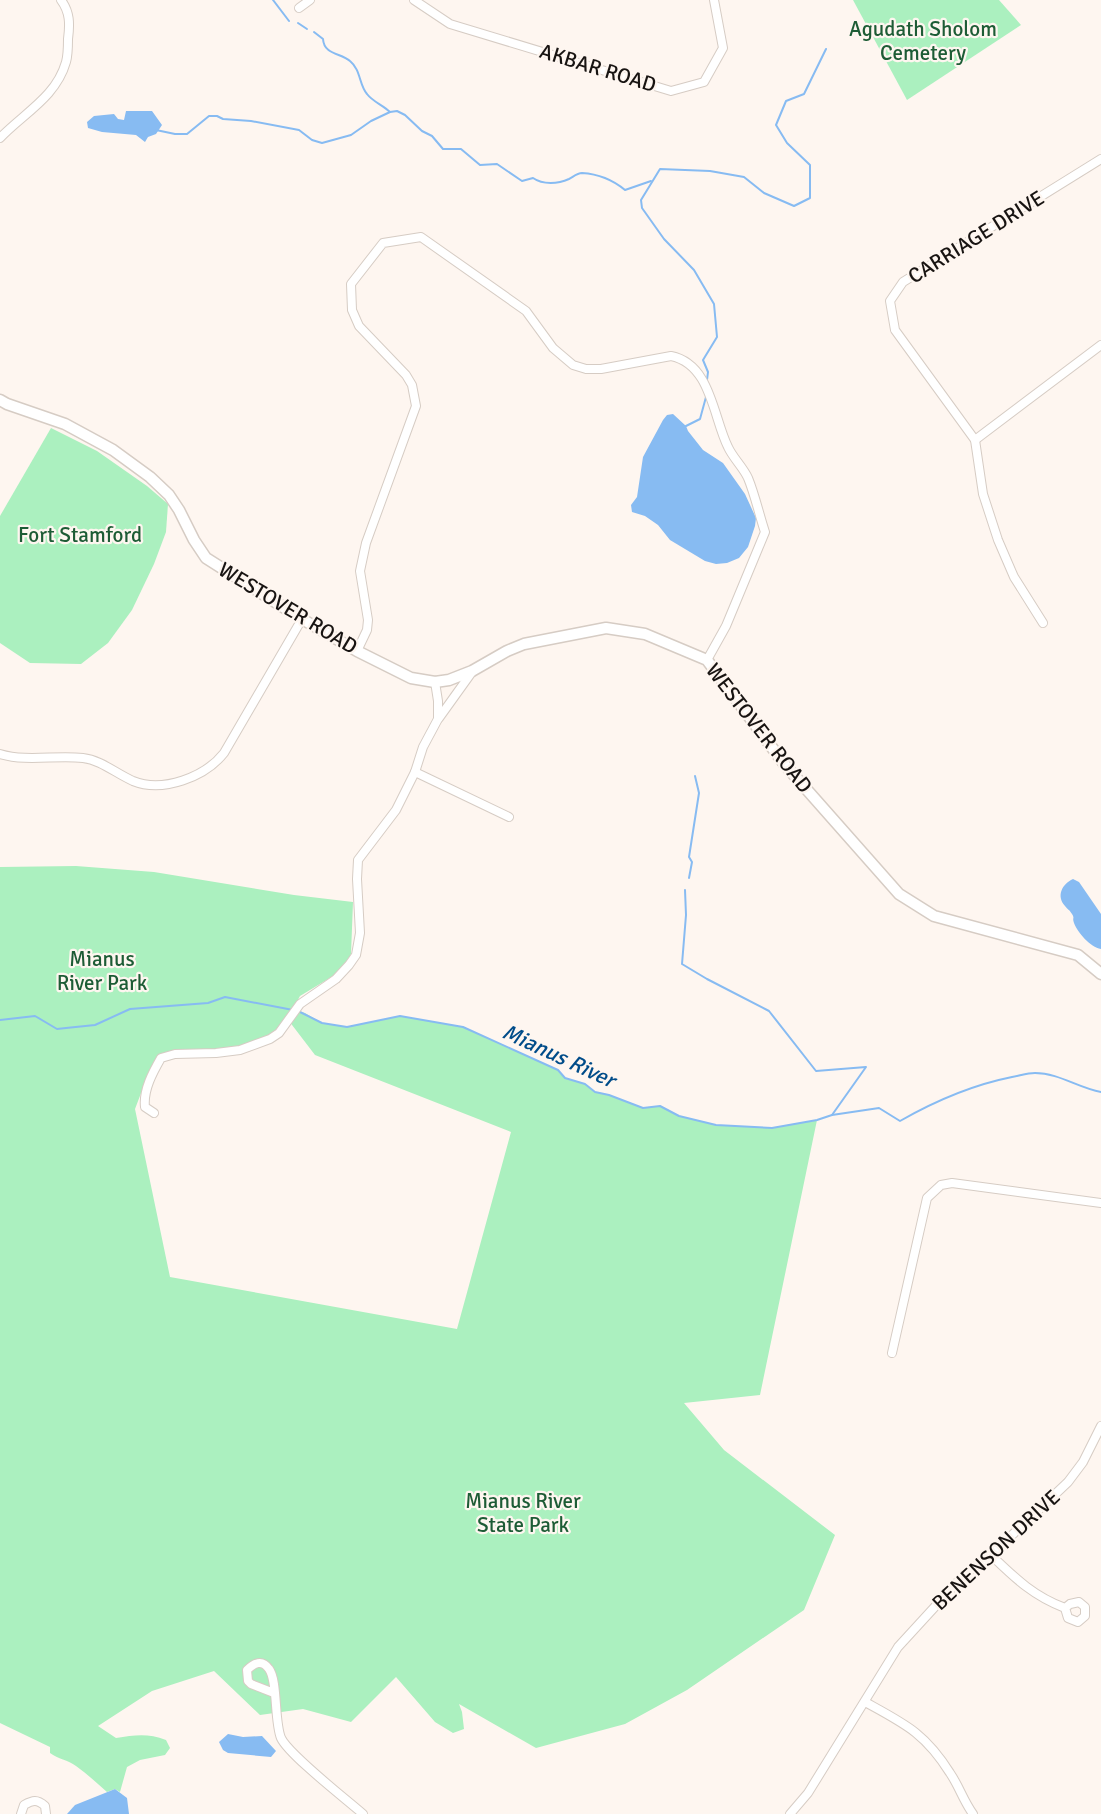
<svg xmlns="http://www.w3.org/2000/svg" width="1101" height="1814" viewBox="0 0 1101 1814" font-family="Signika,sans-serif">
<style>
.green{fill:#abf0bf;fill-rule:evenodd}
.water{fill:#87bbf2}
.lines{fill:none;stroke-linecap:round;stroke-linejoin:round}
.stream{stroke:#87bbf2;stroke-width:2}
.street-casing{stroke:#d6ccc4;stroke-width:10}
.secondary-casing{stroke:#d6ccc4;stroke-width:13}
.street{stroke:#fff;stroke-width:8}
.secondary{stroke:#fff;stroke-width:10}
.labels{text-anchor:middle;stroke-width:4.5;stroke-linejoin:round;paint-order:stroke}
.park-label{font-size:21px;fill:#1d5c35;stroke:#fef6f0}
.street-label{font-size:21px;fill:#181412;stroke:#fef6f0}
.water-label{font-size:22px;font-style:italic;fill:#004c89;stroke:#fef6f0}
</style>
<rect width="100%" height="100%" fill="#fef6f0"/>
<!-- green -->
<g class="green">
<polygon points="853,0 999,0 1021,25 907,100"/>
<polygon points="51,428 97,451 147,486 168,504 166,532 154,564 132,610 108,643 81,664 30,663 0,643 0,516"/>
<path d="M76,866L154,872L294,895L353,902L351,954L343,970L300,996L293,1009L305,1013L322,1023L347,1027L400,1016L463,1027L558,1070L565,1078L585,1084L595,1092L609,1095L643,1108L660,1106L679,1116L716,1125L772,1128L817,1120L760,1395L684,1403L724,1450L835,1535L804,1610L687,1690L625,1724L536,1748L459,1704L462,1712L464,1729L453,1733L435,1722L396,1677L351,1722L303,1709L260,1715L214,1671L152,1691L98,1726L116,1738C135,1735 148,1733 166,1740L170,1748L165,1755L140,1760L127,1767L120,1792L115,1789L107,1792C97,1783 87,1774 76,1766C68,1760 58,1759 50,1753V1747L0,1723V867ZM289,1021L315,1055L511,1132L457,1329L170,1277L135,1109L149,1072L156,1058L159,1055L236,1048L264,1039Z"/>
</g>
<!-- water -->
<g class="water">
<polygon points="126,111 152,111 162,125 156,134 148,137 145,142 136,135 102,132 88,128 87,122 94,116 114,114 118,119 124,120"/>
<polygon points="673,414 686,426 688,431 703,450 723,463 745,494 756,518 755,526 748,547 739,558 727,563 716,564 705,561 670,540 658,525 645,516 632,512 631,505 637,497 643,457 663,420 667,415"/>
<path d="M1073,879L1079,882L1101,914V949C1090,947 1078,933 1074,923C1072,917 1075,919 1072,914C1069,909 1068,910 1065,906C1056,896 1062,884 1073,879Z"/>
<polygon points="228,1734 243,1737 262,1736 276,1751 271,1757 228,1753 223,1750 219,1742"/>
<polygon points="115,1789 127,1798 129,1814 67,1814 75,1805"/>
</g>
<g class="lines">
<!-- stream -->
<g class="stream">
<polyline points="273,0 289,21"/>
<polyline points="298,23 307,29"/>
<path d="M314,32L323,39C324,55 341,53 350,61C361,70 359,85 367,94C373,102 383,105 390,112"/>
<path d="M156,130L175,134H187L209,116H217L223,119L251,121L299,130L312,140L322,143L351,135L371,121L390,112L397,111L405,115L422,131L432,136L443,149H461L480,165L497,164L522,181L533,178C543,185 558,184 569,179C573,177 577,173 582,173C598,174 613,180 625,190L651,181"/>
<polyline points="707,380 708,372 703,360 717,337 714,304 694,270 664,239 642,208 641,200 660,169 710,171 744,177 764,193 794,206 810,198 810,165 787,143 776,125 786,101 804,94 826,49"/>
<polyline points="686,426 700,419 706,397"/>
<polyline points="689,878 692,862 689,857 699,793 695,776"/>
<polyline points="685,890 686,915 682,964 707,979 769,1011 816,1071 866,1067 832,1115"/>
<path d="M298,1011L322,1023L347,1027L400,1016L463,1027L558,1070L565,1078L585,1084L595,1092L609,1095L643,1108L660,1106L679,1116L716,1125L772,1128L817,1120L832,1115L879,1108L900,1121C935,1101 972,1085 1012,1077C1019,1076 1027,1073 1035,1073C1059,1073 1078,1088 1101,1092"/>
<polyline points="0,1020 35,1016 57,1029 66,1028 95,1025 130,1009 208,1003 225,997 293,1010"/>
</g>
<!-- street casing -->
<g class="street-casing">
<g id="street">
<polyline points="414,0 450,24 671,91 704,82 723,48 714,0"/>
<polyline points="299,8 310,0"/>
<path d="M0,138C24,113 56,97 66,62C68,55 68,46 68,39C70,24 70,12 61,0"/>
<polyline points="975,440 1101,345"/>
<polyline points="1043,623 1014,577 998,540 983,494 975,440 895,330 890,301 903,282 1101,159"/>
<path d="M357,651L367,630L368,620L360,571L366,543L416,406L412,385L406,375L359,326L352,310L351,284L383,243L421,237L526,311L553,348L573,365L586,369H601L671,356C711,364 713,417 728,447C733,458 743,467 748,478C755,495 759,514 765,532L726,626L707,660"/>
<polyline points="439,718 472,672"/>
<path d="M0,754C27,762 55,755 83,758C101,760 115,773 133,781C163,793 205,777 224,753L302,619"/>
<polyline points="415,772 509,817"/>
<path d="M154,1113L145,1107C143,1090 153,1072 161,1058L175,1054L216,1053L240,1050L270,1039L279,1033L300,1004L336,979L349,965L356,955L360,933L357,879L358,860L396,810L415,772L423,747L438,719V701L435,682"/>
<polyline points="892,1353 927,1198 941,1185 952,1183 1101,1203"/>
<path d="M991,1555C1015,1578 1033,1596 1065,1608L1070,1604L1079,1602L1085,1607V1616L1078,1622L1068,1618L1065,1608"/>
<path d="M274,1693L251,1684L248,1681L247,1670C254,1663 262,1659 269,1669C278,1681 274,1721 281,1738C289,1755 346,1799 363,1814"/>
<path d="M865,1702C905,1724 925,1733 950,1773C959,1786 963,1800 973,1814"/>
<path d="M21,1814L24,1805C33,1800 37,1799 45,1806L46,1814"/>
<polyline points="790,1814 808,1793 898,1647 964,1575 991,1555 1068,1482 1083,1462 1101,1426"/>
</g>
</g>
<!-- secondary casing -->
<g class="secondary-casing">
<polyline id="secondary" points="0,400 7,404 65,424 113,450 150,477 169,495 179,510 194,540 206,558 302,619 357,651 411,678 435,682 449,680 472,671 507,651 524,644 606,628 645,634 707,660 785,765 899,894 934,916 1078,955 1101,974"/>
</g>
<!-- street -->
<use href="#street" class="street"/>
<!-- secondary -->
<use href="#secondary" class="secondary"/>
</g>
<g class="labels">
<!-- park labels -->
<g class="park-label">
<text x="923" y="36">Agudath Sholom<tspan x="923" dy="24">Cemetery</tspan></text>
<text x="80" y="542">Fort Stamford</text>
<text x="102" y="966">Mianus<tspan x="102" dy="24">River Park</tspan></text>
<text x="523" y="1508">Mianus River<tspan x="523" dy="24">State Park</tspan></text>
</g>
<!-- street labels -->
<g class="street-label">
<text transform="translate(598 68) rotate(17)" y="7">AKBAR ROAD</text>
<text transform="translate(976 237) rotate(-32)" y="7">CARRIAGE DRIVE</text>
<text transform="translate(288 608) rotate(31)" y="7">WESTOVER ROAD</text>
<text transform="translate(759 728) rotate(52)" y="7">WESTOVER ROAD</text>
<text transform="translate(996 1550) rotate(-43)" y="7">BENENSON DRIVE</text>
</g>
<!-- water labels -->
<g class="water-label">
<text transform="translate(559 1055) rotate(25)" y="8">Mianus River</text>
</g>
</g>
</svg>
